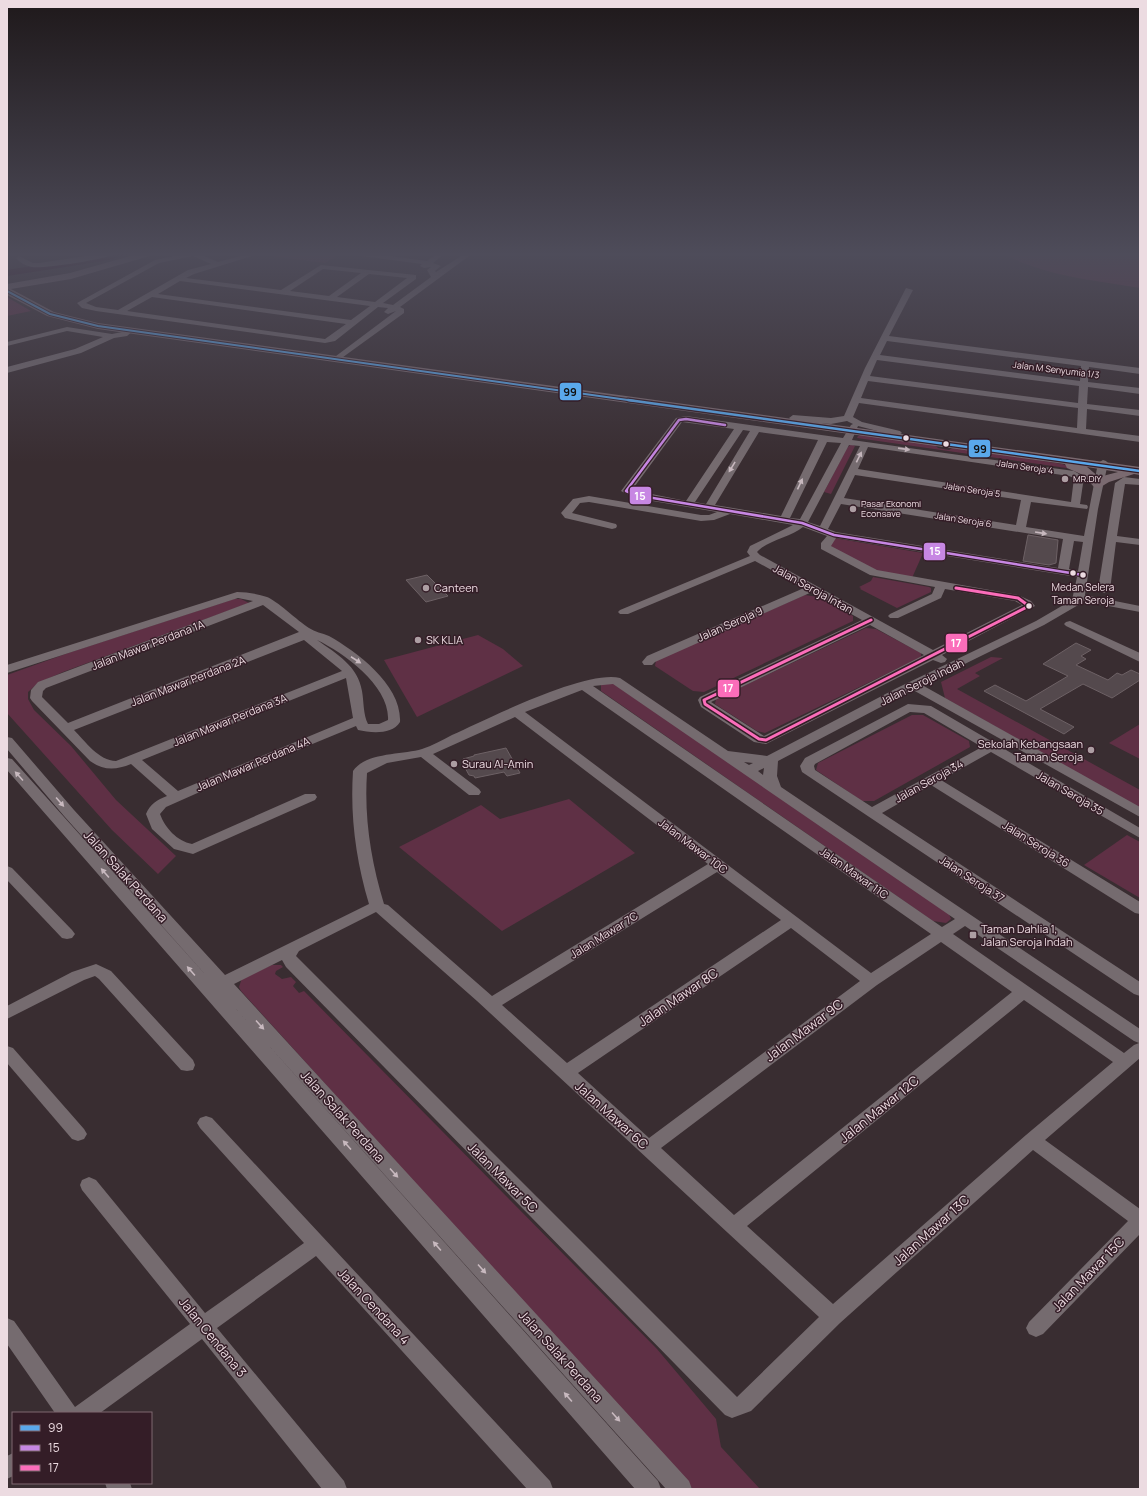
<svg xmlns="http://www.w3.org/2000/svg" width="1147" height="1496" viewBox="0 0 1147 1496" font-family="Manrope,sans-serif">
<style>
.green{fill:#5f3045}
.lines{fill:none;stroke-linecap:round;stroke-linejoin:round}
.river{fill:#2b0518;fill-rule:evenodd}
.building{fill:#54494d;stroke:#6d6165}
.minor{fill:#756b6f;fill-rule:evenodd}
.major{fill:#7a6a70;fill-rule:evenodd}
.bus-1-far1-casing{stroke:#341d27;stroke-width:4}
.bus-1-casing{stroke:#341d27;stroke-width:5}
.bus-2-casing{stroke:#341d27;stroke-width:5}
.bus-3-casing{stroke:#341d27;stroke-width:6}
.bus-1-far1{stroke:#5aa8eb;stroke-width:2}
.bus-1{stroke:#5aa8eb;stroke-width:2.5}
.bus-2{stroke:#c787e3;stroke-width:2.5}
.bus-3{stroke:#fb6dba;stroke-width:3}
.oneway{fill:#c8b9bf}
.bus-dot{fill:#ecdbe1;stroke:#341d27;stroke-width:1.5}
.poi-dot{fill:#ad9ea3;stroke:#341d27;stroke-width:1.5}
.labels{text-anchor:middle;stroke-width:3;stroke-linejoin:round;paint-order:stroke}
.far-street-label{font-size:9px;fill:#ecdbe1;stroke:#341d27}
.far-poi-label{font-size:9px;fill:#ecdbe1;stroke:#341d27;text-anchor:start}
.bus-label{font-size:10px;fill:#ecdbe1;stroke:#341d27}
.poi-label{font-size:11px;fill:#ecdbe1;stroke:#341d27;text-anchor:start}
.street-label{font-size:11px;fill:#ecdbe1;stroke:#341d27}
.near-street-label{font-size:13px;fill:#ecdbe1;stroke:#341d27}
.line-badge{stroke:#341d27;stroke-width:1.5}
.badge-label{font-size:11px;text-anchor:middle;font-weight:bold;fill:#fff}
.pale-badge-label{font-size:11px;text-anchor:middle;font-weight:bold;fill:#111}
</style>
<rect width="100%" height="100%" fill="#392d31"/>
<!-- green -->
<g class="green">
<polygon points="267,253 342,253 325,263 262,255"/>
<path d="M1002,253H1140V288C1093,280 1044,276 1002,253Z"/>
<polygon points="7,297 31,311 7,316"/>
<polygon points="863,434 934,444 938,448 949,450 954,447 1062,464 1080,470 857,438 858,436"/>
<polygon points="851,444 855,446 831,494 824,492 847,448"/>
<polygon points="834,538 923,553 912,578 875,571 834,549 830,545"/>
<polygon points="873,577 929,587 931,588 931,592 897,608 860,589 861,588 859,587 871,581"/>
<polygon points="805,595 818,597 853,616 853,621 704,692 693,691 655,666 656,660"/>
<polygon points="234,599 241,599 249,603 63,672 38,683 28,692 28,699 34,710 71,746 116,800 176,856 158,874 112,830 7,713 7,675 71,652"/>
<polygon points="866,628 876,629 921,653 921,657 765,733 757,731 715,704 716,699"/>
<polygon points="478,635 503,649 523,666 417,717 384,660"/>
<polygon points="991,657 1003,658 975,673 980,676 957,689 1140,790 1140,808 945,698 941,682"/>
<polygon points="611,682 949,914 951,919 946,923 933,921 601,691 601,684"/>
<polygon points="912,715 923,715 969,741 970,747 874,801 862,801 816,770 818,763"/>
<polygon points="1140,724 1140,759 1109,743"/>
<polygon points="569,799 635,853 502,931 399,847 481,805 500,819"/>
<polygon points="1127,835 1140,842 1140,898 1084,865"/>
<polygon points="272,965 281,965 283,967 276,971 275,974 282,979 291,977 296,982 293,986 299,993 304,991 657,1349 716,1419 721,1447 760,1489 693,1489 241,991 239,987 242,978"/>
</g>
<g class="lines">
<!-- river -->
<polygon class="river" points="113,253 128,253 126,255 104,261 7,276 7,270"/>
</g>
<!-- building -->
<g class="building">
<polygon points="1028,535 1058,540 1056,563 1049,565 1023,561"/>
<polygon points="427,575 448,596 426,602 406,580"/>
<polygon points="1076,643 1091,650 1081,656 1086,659 1076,665 1108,680 1117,673 1122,675 1131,670 1140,674 1140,680 1112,698 1083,684 1040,709 1074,727 1064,734 984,691 995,685 1026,701 1068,676 1043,664"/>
<polygon points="506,748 520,773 507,776 504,772 475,778 474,776 469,775 462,762 464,762 463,759 474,756 474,755"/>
</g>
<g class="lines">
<!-- minor -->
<g class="minor">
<path d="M106,253H117C109,259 43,269 32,267C26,266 19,262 16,258L19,256L33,263H39Z"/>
<path d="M189,253H197L218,262L252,253H262L194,274L186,278L281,290L321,265L416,275V279L383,303L393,305L431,277L427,270L431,267L424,268L420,266L422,264L354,255L351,253H368L427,261L438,253H445L433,263L441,266L435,271L436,272L466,253H473L400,307L404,309V313L339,360L335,358L336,356L396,311L388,314L384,312L388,308L378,307L335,341L325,343L96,311L82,308L77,303L155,260ZM193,256L211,264L188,270L118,310L96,307L86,303L159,263ZM323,269L361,273L329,296L290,291ZM369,274L407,278L375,302L337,297ZM180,281L370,306L351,320L158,294ZM152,297L346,324L325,339L127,311Z"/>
<path d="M906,288L913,290L889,336L1140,368V374L1089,367L1088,382L1140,388V394L1088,387L1087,404L1140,410V416L1087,409L1086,429L1140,436V442L859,403L853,417L862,422L900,431L902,433L897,436L858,426L852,440L1074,471L1084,477L1080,504L1087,505L1088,507L1087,509L1031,502L1026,527L1084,536L1098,463L1103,460L1106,461L1108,463L1098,509L1085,595L1140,606V612L1082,601L1080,604L1044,625L922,685L1140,807V817L913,690L778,761L777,776L781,787L1140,1029V1058L1045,1140L1140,1209V1234L1043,1334L1036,1337L1029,1334L1026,1328L1029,1322L1128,1221L1033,1150L840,1323L751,1411L732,1418L725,1415L286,967L282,960L234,984L689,1481L692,1489H666L220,991L658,1481L661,1489H635L7,770V758L12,759L212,982L64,816L7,749V737L12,738L74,810L225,975L369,904C356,860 350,817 353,771C366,752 402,755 422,749C432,746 442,740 452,735C487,719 585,670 620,678L728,751L767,756L897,688L1036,621L1072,600L1077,577L836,538L831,546L877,570L1018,595L1031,601L1035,606L942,655L947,659L945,662L941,663L933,660L766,744L754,742L701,707L698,700L700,697L862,620L812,592L655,662L652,665H644L642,662L647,656L804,588L755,561L628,614H620L618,612L620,610L750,556L747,552L750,546L793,525L730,514L714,520L701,521L589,502L580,503L572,513L616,524L617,526L616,528L612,529L565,518L561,513L573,499L589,496L701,515H709L717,512L635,498L621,491L676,418L686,416L843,438L851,425L853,424L847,421L831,424L793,421L789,418L793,415L831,418L844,416L865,368ZM887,341L1081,366L1080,381L880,355ZM877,360L1079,386L1078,403L870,376ZM868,381L1078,408L1077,428L861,398ZM682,422L734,429L686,501L632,490ZM743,430L750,431L706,504L695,502ZM759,432L818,440L781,516L715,505ZM827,442L841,443L800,519L790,518ZM849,445L860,446L820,526L808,522ZM868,447L1069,476L1074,478L1071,502L858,469ZM855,475L1021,500L1016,525L844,498ZM841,504L1063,539L1058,568L836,532L828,529ZM803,527L827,536L821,543V549L870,575L935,587L932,594L890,614L888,616L890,618H898L941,598L945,589L1015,601L1022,605L933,650L760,555L757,552C766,541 791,537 803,527ZM1074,541L1083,542L1078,571L1069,569ZM870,625L924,655L764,736L711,702ZM613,684L955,919L942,927L593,686ZM582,690L931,934L871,973L525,712ZM515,717L708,864L492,996L388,905L384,904C371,861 364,818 367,773L387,763L421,757L469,795H479L481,792L479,789L433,754ZM744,762L753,763L749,765ZM764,768L763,775L758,771ZM717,872L781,920L567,1063L502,1005ZM376,912L477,1001L819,1317L737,1397L296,956L299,951ZM965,926L1134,1041L1139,1043L1134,1045L1124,1053L953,934ZM791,928L860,981L649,1138L578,1073ZM941,942L1012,992L734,1215L661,1148L877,985ZM1024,1000L1113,1062L1026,1135L833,1304L747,1226Z"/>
<polygon points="67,327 112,334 122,332 130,328 134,330 127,336 114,338 81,353 7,373 7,367 75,349 103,337 67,331 7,346 7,342"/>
<polygon points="1124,477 1140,479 1140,485 1125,484 1117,536 1140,539 1140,545 1116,542 1110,590 1104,593 1098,590 1115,483"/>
<path d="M237,592C247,592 258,594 267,597C276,600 298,621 309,628C315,632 322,633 329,636C357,652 402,685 400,722C392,735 371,733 358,730L356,726L247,771L166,807L160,814C165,828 177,841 192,844L305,794H315L317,797L315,800L193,854L174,849L152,829L146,814C150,804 157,800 167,796L131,764C116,770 104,771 90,761L32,701L30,698L31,690L38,682L253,601L238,598L7,673V665ZM263,605L299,632L68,723L42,697L43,691L46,688ZM304,640L342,671L116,761C99,761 85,741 74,730ZM317,640C344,653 390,686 388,720L379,724H368C363,714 364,702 362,691C358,666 337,654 317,640ZM346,678L353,718L178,791L142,760Z"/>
<polygon points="1070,621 1140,653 1140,662 1066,626 1064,624 1066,622"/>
<path d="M908,704L931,706L991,741H1001L1002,744L1001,747L1140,828V838L991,752L941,780L1140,902V914L1135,913L931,785L882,813L1140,982V996L1134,994L802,772L800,766L805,758ZM910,712L924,713L982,747L872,807L815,770L814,766L815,764Z"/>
<polygon points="7,866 12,868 72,930 75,934 72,938 67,939 62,938 7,880"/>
<polygon points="96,964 111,971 193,1060 195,1065 193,1070 187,1071 181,1070 99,979 95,976 84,980 7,1019 7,1006 72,972"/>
<polygon points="7,1046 13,1048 84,1129 87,1134 84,1139 78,1141 72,1139 7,1063"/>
<polygon points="206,1116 212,1118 550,1481 553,1489 527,1489 316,1256 217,1328 344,1481 347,1489 322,1489 202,1339 100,1413 55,1413 7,1344 7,1318 14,1321 75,1407 190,1324 82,1190 80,1185 82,1180 89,1177 96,1180 205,1313 304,1243 200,1128 197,1123 200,1118"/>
<polygon points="13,1453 13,1476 7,1479 7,1456"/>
<polygon points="105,1483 130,1483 132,1489 107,1489"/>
</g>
<!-- major -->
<path class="major" d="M141,253H155L153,255L71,279L11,289L54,312L98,323L1140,467V475L1134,474L1109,482L1099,488L1094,487L1083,475L1067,468L1065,464L98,329L47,316L7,295V284L70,273ZM1087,467L1118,472L1099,477Z"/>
<!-- bus-1-far1 casing -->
<g class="bus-1-far1-casing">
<polyline id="bus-1-far1" points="7,291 50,314 98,326 635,401"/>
</g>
<!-- bus-1 casing -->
<g class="bus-1-casing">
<polyline id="bus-1" points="628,400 1140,471"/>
</g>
<!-- bus-2 casing -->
<g class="bus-2-casing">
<polyline id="bus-2" points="725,425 686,419 679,420 626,491 635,495 802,523 834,535 1083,575"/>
</g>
<!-- bus-3 casing -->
<g class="bus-3-casing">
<polyline id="bus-3" points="871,620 704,700 705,704 759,739 766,740 1029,606 1018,598 956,588"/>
</g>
<!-- bus-1-far1 -->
<use href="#bus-1-far1" class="bus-1-far1"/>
<!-- bus-1 -->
<use href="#bus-1" class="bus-1"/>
<!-- bus-2 -->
<use href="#bus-2" class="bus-2"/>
<!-- bus-3 -->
<use href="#bus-3" class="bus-3"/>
</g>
<!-- one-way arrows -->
<defs><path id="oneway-solid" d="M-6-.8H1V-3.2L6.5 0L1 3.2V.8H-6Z"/></defs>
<g class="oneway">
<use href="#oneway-solid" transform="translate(904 449) rotate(8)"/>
<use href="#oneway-solid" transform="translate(859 457) rotate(-64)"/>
<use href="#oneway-solid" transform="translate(732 467) rotate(121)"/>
<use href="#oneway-solid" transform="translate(800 484) rotate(-65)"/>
<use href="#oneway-solid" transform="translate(1041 533) rotate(9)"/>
<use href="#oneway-solid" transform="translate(356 660) rotate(33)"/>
<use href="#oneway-solid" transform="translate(19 776) rotate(-132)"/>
<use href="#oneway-solid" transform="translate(60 802) rotate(49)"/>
<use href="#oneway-solid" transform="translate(105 873) rotate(-131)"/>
<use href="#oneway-solid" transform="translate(191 971) rotate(-131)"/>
<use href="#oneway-solid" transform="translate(260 1025) rotate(48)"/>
<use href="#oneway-solid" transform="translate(347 1145) rotate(-132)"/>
<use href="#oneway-solid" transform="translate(394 1173) rotate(48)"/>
<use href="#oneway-solid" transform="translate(437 1246) rotate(-131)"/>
<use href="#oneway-solid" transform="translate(482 1269) rotate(48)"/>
<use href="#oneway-solid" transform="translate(568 1397) rotate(-131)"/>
<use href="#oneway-solid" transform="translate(616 1417) rotate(48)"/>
</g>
<!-- sky -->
<linearGradient id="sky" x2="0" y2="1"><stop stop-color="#1f191b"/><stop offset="0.55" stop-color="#4e4c5a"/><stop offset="1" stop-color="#4e4c5a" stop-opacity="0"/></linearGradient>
<rect width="1147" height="462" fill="url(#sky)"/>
<!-- markers -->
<g class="bus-dot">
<circle cx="906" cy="438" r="3.5"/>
<circle cx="946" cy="444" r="3.5"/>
<circle cx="1073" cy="573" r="3.5"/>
<circle cx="1083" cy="575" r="3.5"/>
<circle cx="1029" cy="606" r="3.5"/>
</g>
<g class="poi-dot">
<circle cx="1065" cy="479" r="4"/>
<circle cx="853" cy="509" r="4"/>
<circle cx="426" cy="588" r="4"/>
<circle cx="418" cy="640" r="4"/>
<circle cx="1091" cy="750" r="4"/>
<circle cx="454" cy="764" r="4"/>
<rect x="969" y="931" width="8" height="8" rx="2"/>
</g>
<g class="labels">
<!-- far-street labels -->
<g class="far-street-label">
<text transform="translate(1056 370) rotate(7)" y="3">Jalan M Senyumia 1/3</text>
<text transform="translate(1025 467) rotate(8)" y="3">Jalan Seroja 4</text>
<text transform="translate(972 490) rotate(9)" y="3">Jalan Seroja 5</text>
<text transform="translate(963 520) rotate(9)" y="3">Jalan Seroja 6</text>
</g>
<!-- far-poi labels -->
<g class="far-poi-label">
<text x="1073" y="482">MR.DIY</text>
<text x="861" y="507">Pasar Ekonomi<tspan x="861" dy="10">Econsave</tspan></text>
</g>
<!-- bus labels -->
<g class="bus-label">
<text x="1083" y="591">Medan Selera<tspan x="1083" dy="13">Taman Seroja</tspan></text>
</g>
<!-- poi labels -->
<g class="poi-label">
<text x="434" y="592">Canteen</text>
<text x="426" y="644">SK KLIA</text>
<text x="1083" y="748" text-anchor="end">Sekolah Kebangsaan<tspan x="1083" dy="13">Taman Seroja</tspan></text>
<text x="462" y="768">Surau Al-Amin</text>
<text x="981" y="933">Taman Dahlia 1,<tspan x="981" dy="13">Jalan Seroja Indah</tspan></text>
</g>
<!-- street labels -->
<g class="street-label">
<text transform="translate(813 589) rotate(29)" y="4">Jalan Seroja Intan</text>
<text transform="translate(730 624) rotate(-24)" y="4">Jalan Seroja 9</text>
<text transform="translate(148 645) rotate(-21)" y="4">Jalan Mawar Perdana 1A</text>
<text transform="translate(188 681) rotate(-21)" y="4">Jalan Mawar Perdana 2A</text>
<text transform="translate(922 682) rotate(-26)" y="4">Jalan Seroja Indah</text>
<text transform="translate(230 720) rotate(-22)" y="4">Jalan Mawar Perdana 3A</text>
<text transform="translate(253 764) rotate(-23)" y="4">Jalan Mawar Perdana 4A</text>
<text transform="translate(929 781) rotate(-29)" y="4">Jalan Seroja 34</text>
<text transform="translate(1070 793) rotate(30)" y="4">Jalan Seroja 35</text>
<text transform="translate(1036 844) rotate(32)" y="4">Jalan Seroja 36</text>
<text transform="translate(693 846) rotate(37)" y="4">Jalan Mawar 10C</text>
<text transform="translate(854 873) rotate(35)" y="4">Jalan Mawar 11C</text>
<text transform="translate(972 879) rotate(33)" y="4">Jalan Seroja 37</text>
<text transform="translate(604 935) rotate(-32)" y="4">Jalan Mawar 7C</text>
</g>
<!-- near-street labels -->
<g class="near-street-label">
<text transform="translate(126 876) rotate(48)" y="5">Jalan Salak Perdana</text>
<text transform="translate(678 997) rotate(-34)" y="5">Jalan Mawar 8C</text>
<text transform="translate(804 1030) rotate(-37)" y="5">Jalan Mawar 9C</text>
<text transform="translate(879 1109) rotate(-39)" y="5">Jalan Mawar 12C</text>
<text transform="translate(612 1115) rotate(42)" y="5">Jalan Mawar 6C</text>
<text transform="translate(343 1116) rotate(48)" y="5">Jalan Salak Perdana</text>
<text transform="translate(503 1177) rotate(45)" y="5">Jalan Mawar 5C</text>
<text transform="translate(931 1230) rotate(-42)" y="5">Jalan Mawar 13C</text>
<text transform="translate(1088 1274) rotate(-46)" y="5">Jalan Mawar 15C</text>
<text transform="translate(374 1306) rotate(47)" y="5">Jalan Cendana 4</text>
<text transform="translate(213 1337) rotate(51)" y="5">Jalan Cendana 3</text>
<text transform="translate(561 1356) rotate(48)" y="5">Jalan Salak Perdana</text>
</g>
</g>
<g class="line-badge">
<rect x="559" y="382" width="23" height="19" rx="4" fill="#5aa8eb"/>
<rect x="968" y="439" width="23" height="19" rx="4" fill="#5aa8eb"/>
<rect x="629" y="486" width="23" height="19" rx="4" fill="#c787e3"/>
<rect x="923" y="542" width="23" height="19" rx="4" fill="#c787e3"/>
<rect x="945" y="633" width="23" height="20" rx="4" fill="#fb6dba"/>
<rect x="717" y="679" width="23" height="19" rx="4" fill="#fb6dba"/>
</g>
<g class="badge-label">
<text x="640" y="500">15</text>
<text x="935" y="555">15</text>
<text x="956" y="647">17</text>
<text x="728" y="692">17</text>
</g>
<g class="pale-badge-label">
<text x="570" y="396">99</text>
<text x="980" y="453">99</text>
</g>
<!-- border -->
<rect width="1147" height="1496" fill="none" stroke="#ecdbe1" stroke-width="16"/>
<!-- legend -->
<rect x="12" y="1412" width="140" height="72" fill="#341d27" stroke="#7e6971"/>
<rect x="20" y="1425" width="20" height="6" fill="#5aa8eb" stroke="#7e6971"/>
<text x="48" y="1432" font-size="12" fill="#ecdbe1">99</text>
<rect x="20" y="1445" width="20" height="6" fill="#c787e3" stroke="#7e6971"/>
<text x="48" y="1452" font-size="12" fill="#ecdbe1">15</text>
<rect x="20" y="1465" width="20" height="6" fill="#fb6dba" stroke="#7e6971"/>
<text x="48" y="1472" font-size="12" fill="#ecdbe1">17</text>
</svg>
